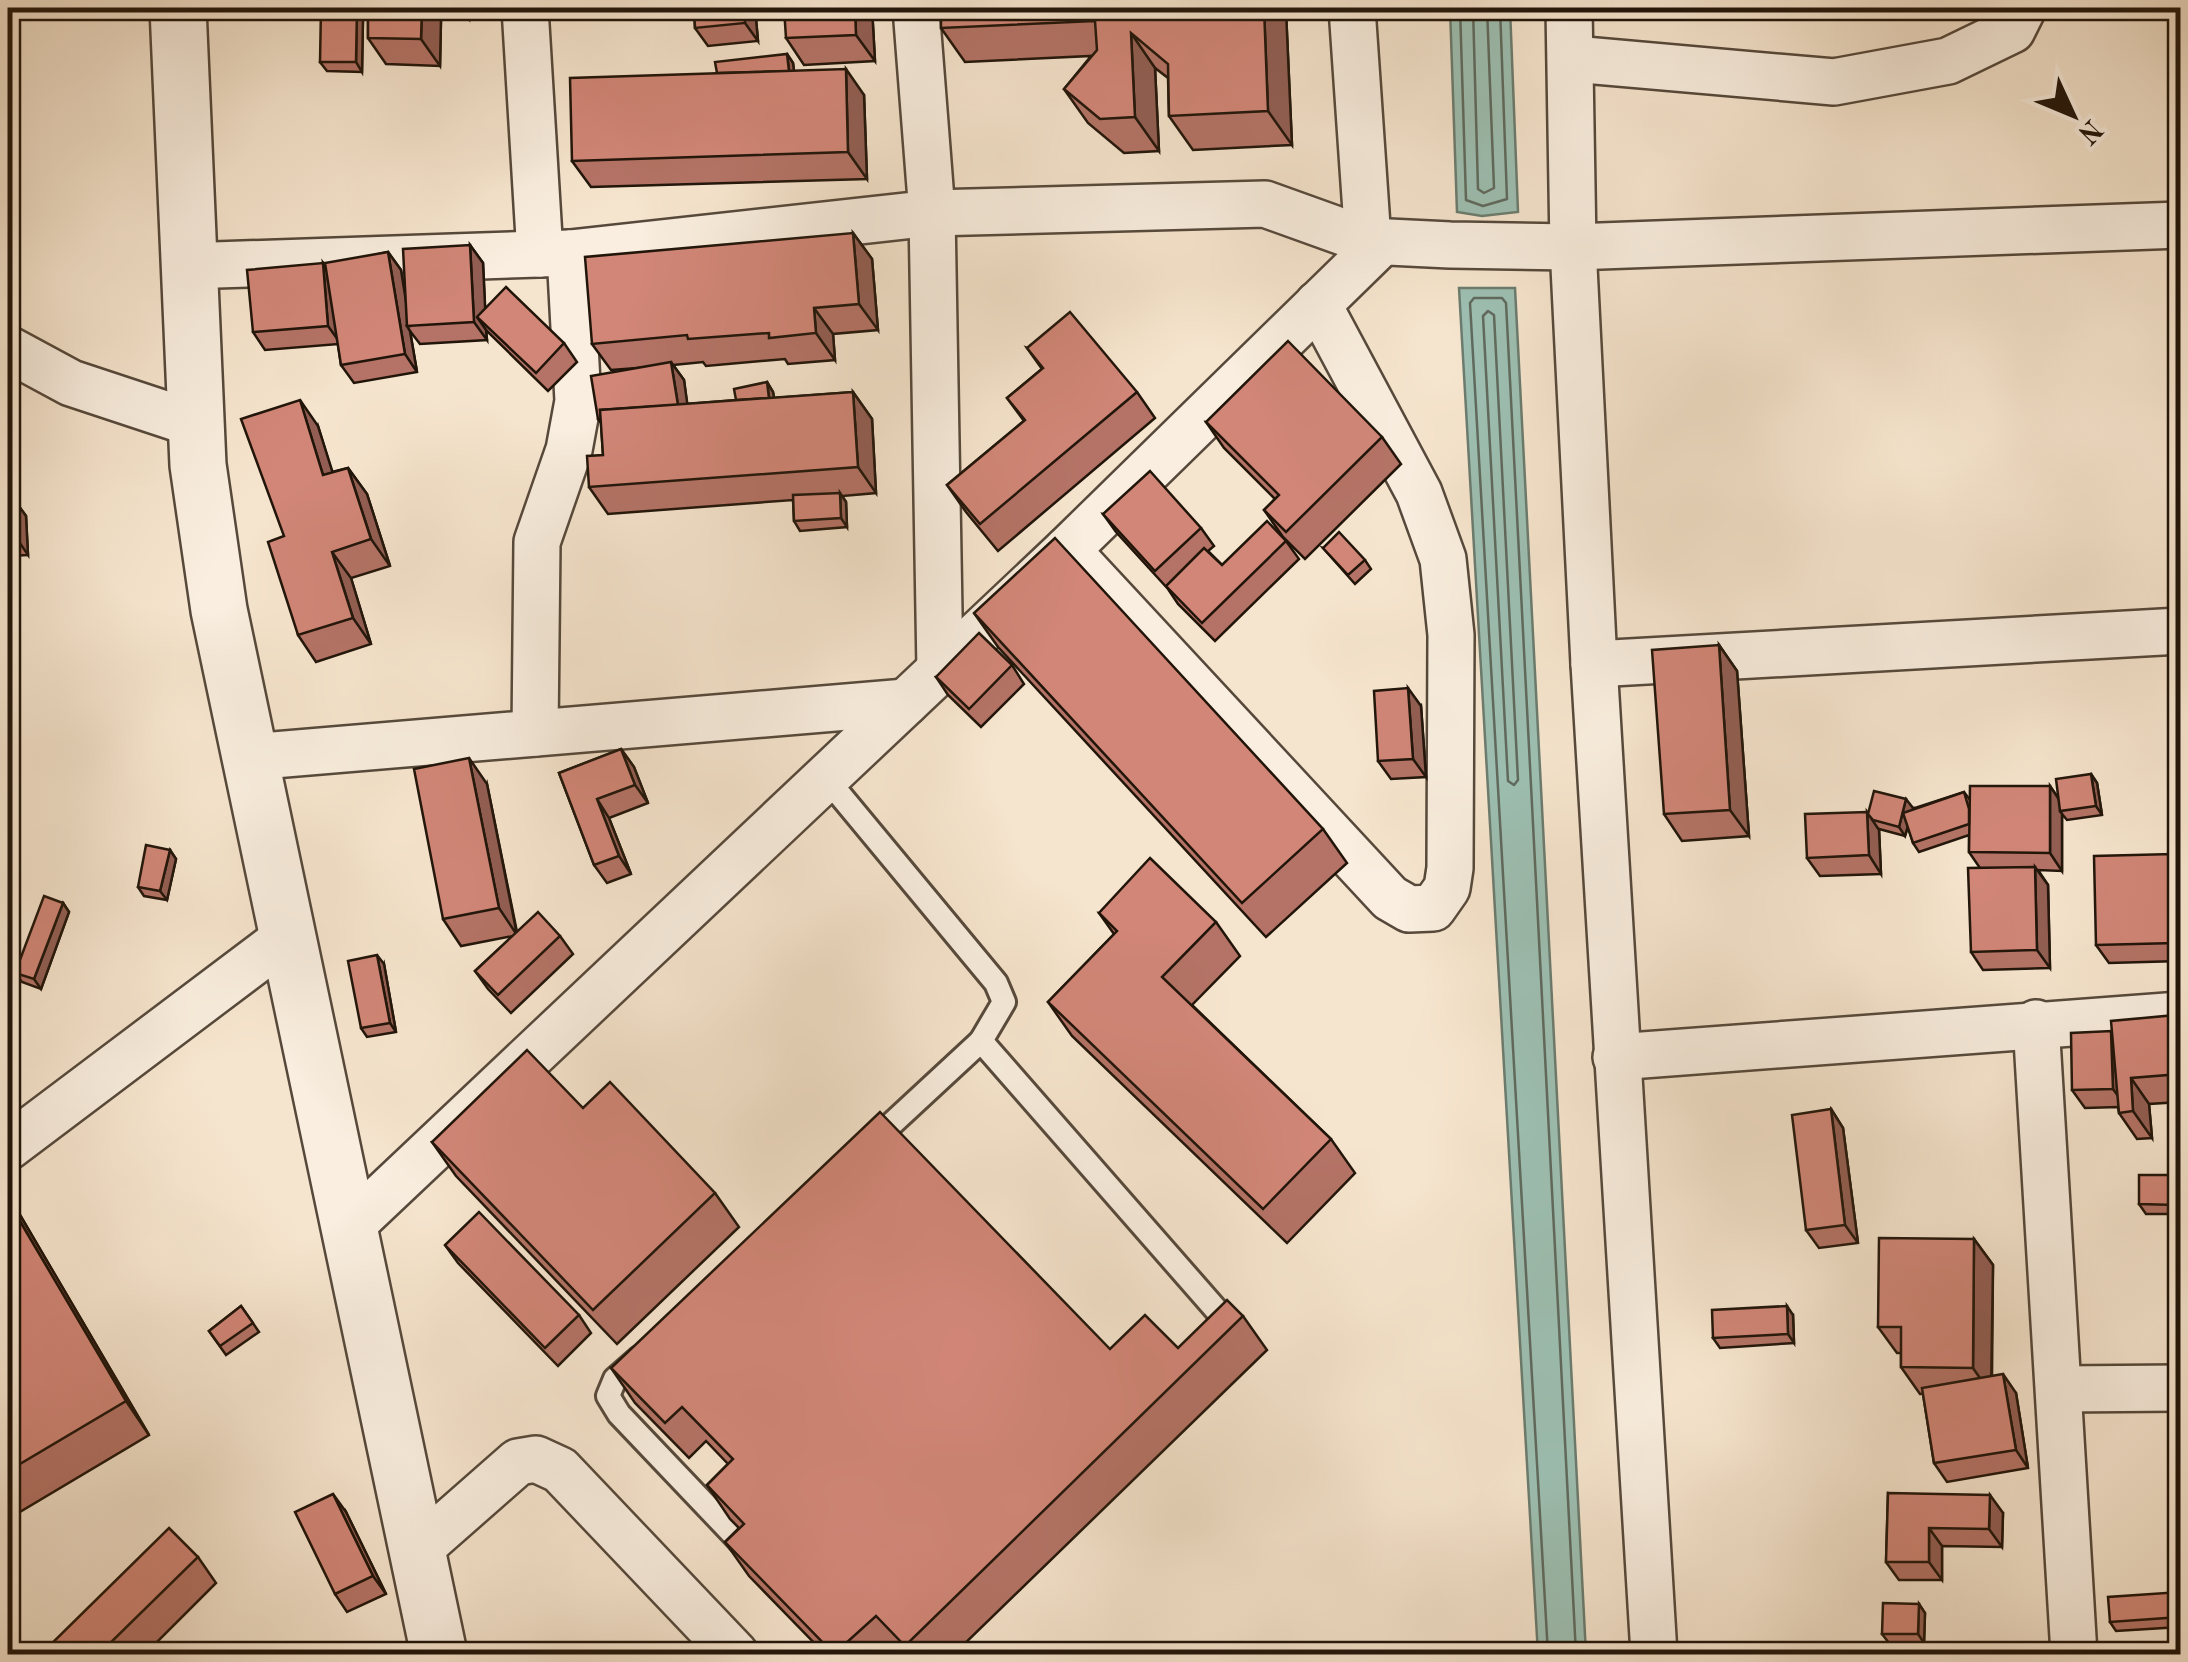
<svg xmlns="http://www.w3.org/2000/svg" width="2188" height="1662" viewBox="0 0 2188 1662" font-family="'Old Standard TT',serif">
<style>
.water{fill:#9dc0b3;stroke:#6b7c6f;stroke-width:2.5}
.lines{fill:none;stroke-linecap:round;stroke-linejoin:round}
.shore{stroke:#5f6a5e;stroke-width:2.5}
.service-casing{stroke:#56493b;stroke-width:28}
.minor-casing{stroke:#56493b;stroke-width:50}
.tertiary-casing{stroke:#56493b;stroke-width:60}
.service{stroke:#f9eedf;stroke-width:22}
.minor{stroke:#f9eedf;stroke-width:45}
.tertiary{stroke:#f9eedf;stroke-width:55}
.wall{fill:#b47366;stroke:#21150a;stroke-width:2.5}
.shaded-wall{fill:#925e53;stroke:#21150a;stroke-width:2.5}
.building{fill:#d18677;stroke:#21150a;stroke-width:2.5}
</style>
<rect width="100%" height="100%" fill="#f6e5ce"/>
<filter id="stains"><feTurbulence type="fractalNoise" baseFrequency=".002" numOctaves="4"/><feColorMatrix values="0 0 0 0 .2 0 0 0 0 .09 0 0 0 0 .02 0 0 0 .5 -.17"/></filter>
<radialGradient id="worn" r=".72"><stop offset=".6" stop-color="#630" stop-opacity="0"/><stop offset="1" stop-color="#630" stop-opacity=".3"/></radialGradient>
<!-- water -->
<g class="water">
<polygon points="1450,8 1510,8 1518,212 1482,216 1457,212"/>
<polygon points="1459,288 1515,288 1586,1654 1538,1654"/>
</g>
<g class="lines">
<!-- shore -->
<g class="shore">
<polyline points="1460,8 1466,200 1483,206 1507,199 1500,8"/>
<polyline points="1473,8 1478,189 1484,193 1494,188 1487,8"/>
<polygon points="1488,311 1494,315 1518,780 1514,785 1508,781 1483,316"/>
<polyline points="1548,1654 1470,303 1474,298 1502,298 1506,303 1576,1654"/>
</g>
<!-- service casing -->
<g class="service-casing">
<g id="service">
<polyline points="826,778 996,983 1004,1002 981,1041 872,1142"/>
<polyline points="981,1041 1219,1313"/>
<polyline points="639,1358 615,1379 608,1396 619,1414 755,1557"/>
</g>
</g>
<!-- minor casing -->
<g class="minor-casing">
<g id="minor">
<polyline points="525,8 540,254"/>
<polyline points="916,8 932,213 940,670"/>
<polyline points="1352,8 1368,241"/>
<polyline points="1569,8 1573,247 1594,664 1654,1654"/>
<polyline points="1573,59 1834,82 1948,61 2012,30 2023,8"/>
<polyline points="186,266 570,253 932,213 1265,204 1368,241 1450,245 1573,247 2180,225"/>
<polyline points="8,349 71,383 198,425"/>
<polyline points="1067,550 1390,898 1409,909 1433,908 1447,888 1450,868 1451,635 1443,559 1419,493 1318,304"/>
<polyline points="1594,664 2180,631"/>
<polyline points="535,733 537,542 569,450 578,401 570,253"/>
<polyline points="249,757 906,702"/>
<polyline points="2036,1023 2074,1654"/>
<polyline points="1616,1057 2180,1015"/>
<polyline points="8,1147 288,936"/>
<polyline points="350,1227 1067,550 1381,243"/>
<polyline points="2061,1389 2180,1388"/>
<polyline points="419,1549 518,1462 536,1459 560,1470 735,1654"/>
</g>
</g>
<!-- tertiary casing -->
<g class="tertiary-casing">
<polyline id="tertiary" points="178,8 198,465 219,610 439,1654"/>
</g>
<!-- service -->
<use href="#service" class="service"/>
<!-- minor -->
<use href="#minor" class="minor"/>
<!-- tertiary -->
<use href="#tertiary" class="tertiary"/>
</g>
<!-- wall -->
<g class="wall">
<polygon points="368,8 469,8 469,19 441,19 440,66 386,64 368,38"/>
<polygon points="694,8 755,8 758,41 708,46 695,28"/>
<polygon points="872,8 875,61 804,65 786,38"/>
<polygon points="941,8 1284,8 1286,11 1292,145 1193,150 1169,116 1168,78 1155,68 1159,151 1124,153 1088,123 1064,89 1091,56 965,62 941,28"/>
<polygon points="363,17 362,72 327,71 320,62"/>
<polygon points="787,54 793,63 794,71 864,95 867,179 591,187 572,161 717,73"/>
<polygon points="853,233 872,259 878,330 833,334 835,360 788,364 785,359 706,366 703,362 673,365 684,380 687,404 736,400 767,382 773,392 774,398 853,392 872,419 876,493 842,496 846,502 847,527 800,531 794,521 793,500 608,514 589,487 603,455 601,423 598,419 638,368 611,370 592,344"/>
<polygon points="470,245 483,263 485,308 564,343 577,362 548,391 486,330 487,340 420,344 410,331 417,372 354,383 341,365 338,344 265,350 253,332 323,263 325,266 388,252 401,270 406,302"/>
<polygon points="1027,348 1137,392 1155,418 998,551 966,512 947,485 1024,421 1007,398 1042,369"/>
<polygon points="1206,422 1382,437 1401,464 1305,559 1283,537 1264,510 1275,499 1224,448"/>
<polygon points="318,426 332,472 348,468 367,494 390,566 351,578 371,644 316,662 298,635 284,536"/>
<polygon points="13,498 26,516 28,555 8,556 8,499"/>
<polygon points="1103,514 1201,528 1214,546 1208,551 1222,565 1286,541 1299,559 1215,641 1178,604 1168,589 1116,532"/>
<polygon points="1323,548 1365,560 1371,569 1355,584"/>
<polygon points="974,613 1323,829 1347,863 1266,937 998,647"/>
<polygon points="1719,645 1737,671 1749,836 1682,841 1664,814"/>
<polygon points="1012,665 1024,684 981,727 948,695 936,677"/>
<polygon points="1421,706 1426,777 1391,779 1378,761"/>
<polygon points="621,749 634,767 648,803 609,818 631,874 607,883 594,865 559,773"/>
<polygon points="2091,774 2097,783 2102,815 2067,820 2062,814 2062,871 2038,870 2048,885 2050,968 1983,970 1971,952 1980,868 1969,852 1969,835 1919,852 1913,843 1908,827 1905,836 1879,829 1881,874 1820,876 1807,858 1868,814 1913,808 1912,809 1964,792 1970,800 2050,786 2059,799"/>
<polygon points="487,784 517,932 560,936 573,954 511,1013 488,989 475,971 513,936 461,946 443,919"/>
<polygon points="170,850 176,859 167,900 144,896 138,887"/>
<polygon points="2173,854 2180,865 2180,961 2109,963 2096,945"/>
<polygon points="63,903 69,912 41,989 22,982 15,973"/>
<polygon points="1099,913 1216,922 1240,956 1192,1005 1331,1139 1355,1173 1287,1243 1072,1036 1048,1002 1114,934"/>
<polygon points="384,964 396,1032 367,1037 361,1028"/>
<polygon points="2180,1006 2180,1102 2149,1104 2152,1138 2137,1139 2119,1113 2118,1107 2085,1108 2072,1090 2111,1031 2175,1015"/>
<polygon points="583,1108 715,1193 739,1227 617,1344 456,1176 432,1142"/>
<polygon points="1831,1109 1843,1128 1858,1243 1819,1248 1806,1230"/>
<polygon points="2176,1175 2180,1181 2180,1214 2146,1214 2139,1204"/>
<polygon points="8,1198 20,1215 149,1435 8,1519"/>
<polygon points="1974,1239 1993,1265 1992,1376 2016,1393 2028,1468 1947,1482 1934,1463 1923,1394 1920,1394 1901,1367 1901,1353 1897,1353 1878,1327"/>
<polygon points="445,1245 579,1315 591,1333 558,1366 458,1263"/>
<polygon points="241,1306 259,1332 226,1355 209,1331"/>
<polygon points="1793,1315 1794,1343 1720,1348 1713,1338"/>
<polygon points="1243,1316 1267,1350 954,1654 904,1654 900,1650 895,1654 825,1654 749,1576 725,1542 739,1528 730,1519 707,1485 728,1464 706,1441 689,1458 635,1403 611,1368 1110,1349 1178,1348"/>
<polygon points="1888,1493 2003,1513 2002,1547 1942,1546 1942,1580 1899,1580 1886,1562"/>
<polygon points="346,1512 386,1594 347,1612 335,1594"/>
<polygon points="198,1557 216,1583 145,1654 41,1654"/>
<polygon points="2180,1592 2180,1627 2116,1631 2110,1622"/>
<polygon points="1919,1604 1925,1613 1924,1643 1889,1643 1882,1634"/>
</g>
<!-- shaded-wall -->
<g class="shaded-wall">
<polygon points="357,8 363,17 362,72 356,62"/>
<polygon points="422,8 433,8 441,19 440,66 421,39"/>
<polygon points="461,8 469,8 469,19"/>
<polygon points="744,8 755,8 758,41 745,23"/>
<polygon points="855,8 872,8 875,61 856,35"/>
<polygon points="1264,8 1284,8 1286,11 1292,145 1268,111"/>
<polygon points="1131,33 1155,68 1159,151 1135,117"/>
<polygon points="787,54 793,63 796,87 790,78"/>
<polygon points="846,69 864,95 867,179 848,152"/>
<polygon points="853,233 872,259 878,330 859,304"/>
<polygon points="470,245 483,263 486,325 477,317 486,330 487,340 474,322"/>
<polygon points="388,252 401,270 410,326 407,326 410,331 417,372 405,354"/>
<polygon points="323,263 335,281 341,344 328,326"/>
<polygon points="814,308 833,334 835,360 816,333"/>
<polygon points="671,362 684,380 690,423 678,405"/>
<polygon points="767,382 773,392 778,420 771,411"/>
<polygon points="853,392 872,419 876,493 858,467"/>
<polygon points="300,400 318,426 342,502 323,475"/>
<polygon points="348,468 367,494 390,566 371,539"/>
<polygon points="840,493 846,502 847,527 841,518"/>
<polygon points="13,498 26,516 28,555 15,536"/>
<polygon points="332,552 351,578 371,644 353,618"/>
<polygon points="1719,645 1737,671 1749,836 1730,810"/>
<polygon points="1408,688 1421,706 1426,777 1413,759"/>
<polygon points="621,749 634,767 648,803 635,785"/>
<polygon points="469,758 487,784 517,935 499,908"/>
<polygon points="2091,774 2097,783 2102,815 2096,806"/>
<polygon points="2050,786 2062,804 2060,811 2062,814 2062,871 2050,853"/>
<polygon points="597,799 609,818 631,874 619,856"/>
<polygon points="1906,799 1913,808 1905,836 1899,827"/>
<polygon points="1867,812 1879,830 1881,874 1869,855"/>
<polygon points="170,850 176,859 167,900 160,891"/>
<polygon points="2173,854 2180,865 2180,951 2175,943"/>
<polygon points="2035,867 2048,885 2050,968 2037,950"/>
<polygon points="63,903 69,912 41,989 34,979"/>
<polygon points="377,955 384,964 396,1032 390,1023"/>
<polygon points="2111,1031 2126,1107 2113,1089"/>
<polygon points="2131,1078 2149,1104 2152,1138 2133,1111"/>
<polygon points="1831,1109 1843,1128 1858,1243 1845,1225"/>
<polygon points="2176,1175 2180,1181 2180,1211 2176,1205"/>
<polygon points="8,1198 20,1215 149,1435 126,1401 8,1201"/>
<polygon points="1974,1239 1993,1265 1991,1394 1973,1368"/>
<polygon points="1787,1306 1793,1315 1794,1343 1788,1334"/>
<polygon points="2003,1374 2016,1393 2028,1468 2016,1450"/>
<polygon points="333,1494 346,1512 386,1594 373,1576"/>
<polygon points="1990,1495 2003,1513 2002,1547 1989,1529"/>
<polygon points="1929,1528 1942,1546 1942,1580 1929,1562"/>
<polygon points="1919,1604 1925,1613 1924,1643 1918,1634"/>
</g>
<!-- building -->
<g class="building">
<polygon points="321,8 357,8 356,62 320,62"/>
<polygon points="368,8 422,8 421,39 368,38"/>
<polygon points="694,8 744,8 745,23 695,28"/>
<polygon points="784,8 855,8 856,35 786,38"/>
<polygon points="941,8 1264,8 1268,111 1169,116 1168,64 1131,33 1135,117 1100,119 1064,89 1097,50 1095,21 941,28"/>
<polygon points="787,54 789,71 717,73 715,62"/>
<polygon points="846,69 848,152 572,161 570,78"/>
<polygon points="853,233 859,304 814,308 816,333 769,338 769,333 688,339 687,335 592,344 585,257"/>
<polygon points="470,245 474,322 407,326 403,249"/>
<polygon points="388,252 405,354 341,365 325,263"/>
<polygon points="323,263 328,326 253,332 247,270"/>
<polygon points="506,287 564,343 536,373 477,317"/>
<polygon points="1070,312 1137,392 980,524 947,485 1025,420 1007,398 1043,368 1027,348"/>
<polygon points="1288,341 1382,437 1286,532 1264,510 1279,495 1206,422"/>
<polygon points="671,362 678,405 600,410 601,419 598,419 591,376"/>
<polygon points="767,382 769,398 736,400 734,389"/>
<polygon points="853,392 858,467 589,487 587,456 603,455 600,410"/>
<polygon points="300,400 323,475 348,468 371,539 332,552 353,618 298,635 268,542 284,536 241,419"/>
<polygon points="1150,471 1201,528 1155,571 1103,514"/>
<polygon points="840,493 841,518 794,521 793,495"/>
<polygon points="13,498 15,536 8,537 8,499"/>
<polygon points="1267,521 1286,541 1202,623 1166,586 1204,548 1222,565"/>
<polygon points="1339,532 1365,560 1348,575 1323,548"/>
<polygon points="1055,538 1323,829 1242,903 974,613"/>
<polygon points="979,633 1012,665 969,709 936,677"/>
<polygon points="1719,645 1730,810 1664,814 1652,650"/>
<polygon points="1408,688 1413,759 1378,761 1374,691"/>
<polygon points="621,749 635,785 597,799 619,856 594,865 559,773"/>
<polygon points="469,758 499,908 443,919 414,769"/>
<polygon points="2091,774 2096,806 2060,811 2056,779"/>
<polygon points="1970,786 2050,786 2050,853 1969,852"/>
<polygon points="1874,791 1906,799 1899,827 1873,820 1868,814"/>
<polygon points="1964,792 1969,809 1969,824 1913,843 1903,813"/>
<polygon points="1867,812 1869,855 1807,858 1805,814"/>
<polygon points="146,845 170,850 160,891 138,887"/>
<polygon points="2173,854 2175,943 2096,945 2094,856"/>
<polygon points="1150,858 1216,922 1162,977 1331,1139 1263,1209 1048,1002 1117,931 1099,913"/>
<polygon points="2035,867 2037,950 1971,952 1968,868"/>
<polygon points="44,896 63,903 34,979 15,973"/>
<polygon points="538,912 560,936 498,995 475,971"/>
<polygon points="377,955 390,1023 361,1028 348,961"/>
<polygon points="2180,1006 2180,1074 2131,1078 2133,1111 2119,1113 2111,1021 2175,1015 2175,1007"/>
<polygon points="2111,1031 2113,1089 2072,1090 2071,1033"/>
<polygon points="527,1050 583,1108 610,1082 715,1193 593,1310 432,1142"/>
<polygon points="1831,1109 1845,1225 1806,1230 1792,1115"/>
<polygon points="880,1112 1110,1349 1145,1315 1178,1348 1227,1300 1243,1316 905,1646 876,1616 834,1654 725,1542 744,1524 707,1485 733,1459 682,1407 665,1423 611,1368"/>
<polygon points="2139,1175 2176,1175 2176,1205 2139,1204"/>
<polygon points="8,1201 126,1401 8,1471"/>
<polygon points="479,1212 579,1315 545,1348 445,1245"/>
<polygon points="1879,1238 1974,1239 1973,1368 1901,1367 1901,1327 1878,1327"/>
<polygon points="241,1306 253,1323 220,1346 209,1331"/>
<polygon points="1787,1306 1788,1334 1713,1338 1712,1310"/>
<polygon points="2003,1374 2016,1450 1934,1463 1922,1388"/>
<polygon points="1888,1493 1990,1495 1989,1529 1929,1528 1929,1562 1886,1562"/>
<polygon points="333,1494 373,1576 335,1594 295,1512"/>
<polygon points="169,1528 198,1557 99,1654 41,1654"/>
<polygon points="2180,1592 2180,1617 2110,1622 2108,1597"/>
<polygon points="1883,1603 1919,1604 1918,1634 1882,1634"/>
</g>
<!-- margin -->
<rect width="2188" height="1662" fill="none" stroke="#f6e5ce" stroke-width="40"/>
<rect x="10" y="10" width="2168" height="1642" fill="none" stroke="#21150a" stroke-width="5"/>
<rect x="20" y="20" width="2148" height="1622" fill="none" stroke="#21150a" stroke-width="2.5"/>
<!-- north arrow -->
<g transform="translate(2073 115) rotate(134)" stroke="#f9eedf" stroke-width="8" paint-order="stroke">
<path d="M0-8L18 38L0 25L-18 38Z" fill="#21150a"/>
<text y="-15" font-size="28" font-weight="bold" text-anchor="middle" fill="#21150a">N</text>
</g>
<rect width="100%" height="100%" filter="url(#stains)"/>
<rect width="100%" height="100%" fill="url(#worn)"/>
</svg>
